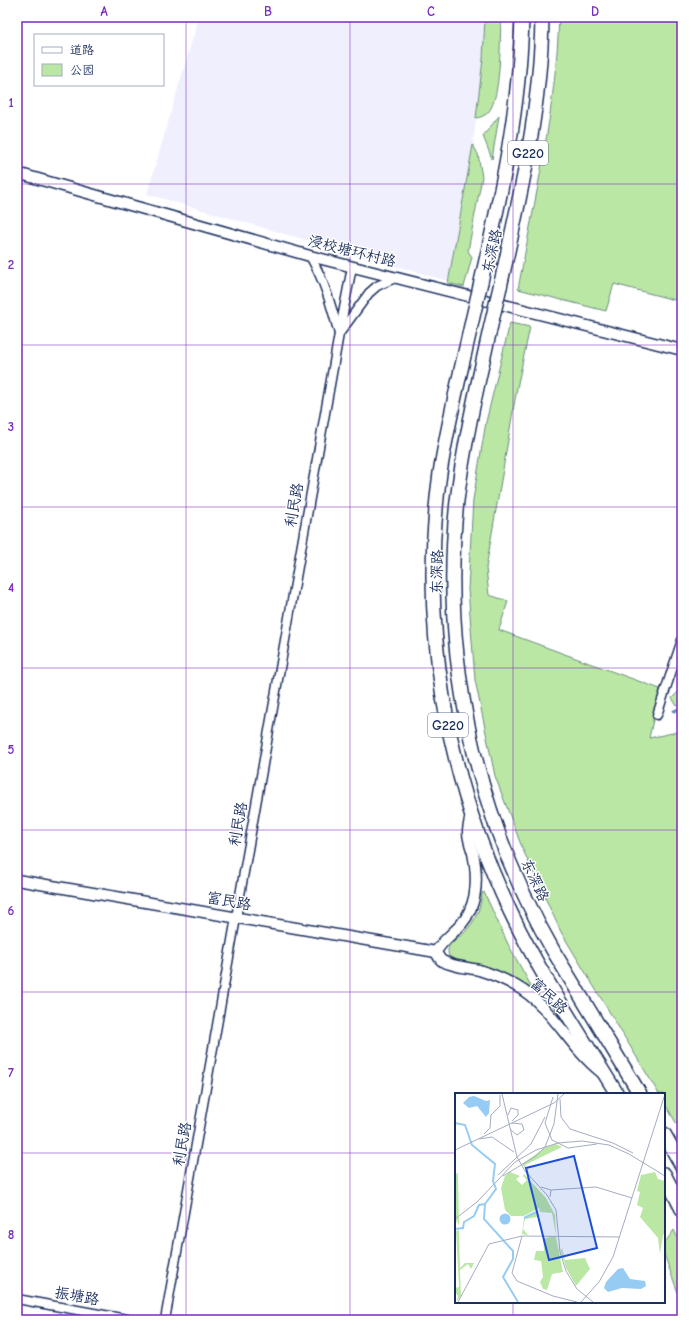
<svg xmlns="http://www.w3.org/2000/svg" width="699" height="1337" viewBox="0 0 699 1337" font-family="'Comic Neue','LXGW WenKai TC',sans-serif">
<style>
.built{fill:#efeffe}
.green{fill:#bbe7a4;stroke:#6b8b81}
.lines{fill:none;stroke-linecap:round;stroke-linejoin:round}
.stream{stroke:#658db8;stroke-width:3}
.minor-casing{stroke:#1b2f5e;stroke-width:11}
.tertiary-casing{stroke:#1b2f5e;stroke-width:13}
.trunk-casing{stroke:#1b2f5e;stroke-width:16}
.minor{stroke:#fff;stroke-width:8}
.tertiary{stroke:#fff;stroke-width:10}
.trunk{stroke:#fff;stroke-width:13}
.trunk-bridge-casing{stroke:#1b2f5e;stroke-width:16;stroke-linecap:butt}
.trunk-bridge{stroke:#fff;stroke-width:13}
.grid{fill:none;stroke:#7b2cbf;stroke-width:1;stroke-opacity:0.55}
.labels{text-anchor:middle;stroke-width:3;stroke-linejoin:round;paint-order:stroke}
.shield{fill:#fff;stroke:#5f6d8e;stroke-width:1}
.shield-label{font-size:14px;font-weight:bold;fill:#1b2f5e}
.street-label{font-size:15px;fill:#1b2f5e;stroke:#fff}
.inset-river{fill:none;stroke:#96ccf4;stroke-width:2}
.inset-road{fill:none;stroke:#a4acbf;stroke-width:1}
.view{fill:#1d4ed8;fill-opacity:0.15;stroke:#1d4ed8;stroke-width:2}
.inset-edge{fill:none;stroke:#1b2f5e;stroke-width:2}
.neatline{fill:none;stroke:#7b2cbf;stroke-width:1.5}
.grid-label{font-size:13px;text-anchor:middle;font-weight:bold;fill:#7b2cbf}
</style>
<rect width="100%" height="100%" fill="#fff"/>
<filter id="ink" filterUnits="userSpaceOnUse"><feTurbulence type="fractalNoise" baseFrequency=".025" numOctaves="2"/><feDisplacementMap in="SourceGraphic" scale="8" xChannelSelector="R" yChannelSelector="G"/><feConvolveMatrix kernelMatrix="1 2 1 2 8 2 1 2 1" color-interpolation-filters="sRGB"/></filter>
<g filter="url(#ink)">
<!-- built -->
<polygon class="built" points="199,17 485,17 483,59 473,145 448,281 147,194"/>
<!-- green -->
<g class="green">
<path d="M485,17H501C500,40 501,89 491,108C488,114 483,117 476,118L483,59Z"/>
<path d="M559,17H682V302L614,284L606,311L518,289C535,199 556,108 559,17Z"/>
<polygon points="499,116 492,159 483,136"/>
<polygon points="473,145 478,154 482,177 468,251 472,257 464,287 448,283"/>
<polygon points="510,323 530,327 517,388 486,568 489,595 508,601 499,630 660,689 649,738 682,731 682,1133 664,1102 664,1094 659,1094 561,932 523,850 495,776 475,680 468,589 473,500 486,422"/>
<polygon points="682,688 682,705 677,706 672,698"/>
<path d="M484,892L508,944L536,995C522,985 509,975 493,970C482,966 457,964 449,956C444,944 458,939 465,932C468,928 472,924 474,920C479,912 481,902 482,893Z"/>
<polygon points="674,1230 682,1247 682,1304 664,1254 664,1244"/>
</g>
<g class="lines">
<!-- stream -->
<polyline class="stream" points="674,711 682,708"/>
<!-- minor casing -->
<g class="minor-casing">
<g id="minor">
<path d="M310,256C325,282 331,305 339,334L369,293L377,286L395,278"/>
<polyline points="657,715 682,640"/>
<polyline points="17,1299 132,1320"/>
<polyline points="165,1320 339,334 352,267"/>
</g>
</g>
<!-- tertiary casing -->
<g class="tertiary-casing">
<g id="tertiary">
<polyline points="17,173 310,256 682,350"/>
<path d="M471,814C470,820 468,827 468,832C468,839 471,847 473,853C477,873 478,892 470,910C462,930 444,936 436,952C437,954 439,958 441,960C449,966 469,968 479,970C492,974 504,979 516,986C552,1006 569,1047 601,1072"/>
<polyline points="17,880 436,952"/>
</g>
</g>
<!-- trunk casing -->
<g class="trunk-casing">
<g id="trunk">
<path d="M481,282C501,195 520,107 522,17"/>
<path d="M500,287C520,198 541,108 542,17"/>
<path d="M472,321C461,371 448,422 440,473C419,623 446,778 511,913C541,976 581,1035 617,1094"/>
<path d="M491,325C478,383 464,442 457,501C440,657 476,817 554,952L640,1094"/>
<polyline points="664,1134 682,1166"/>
<polyline points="664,1174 682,1209"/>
</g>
</g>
<!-- minor -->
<use href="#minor" class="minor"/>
<!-- tertiary -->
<use href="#tertiary" class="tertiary"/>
<!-- trunk -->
<use href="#trunk" class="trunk"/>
<!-- trunk-bridge casing -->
<g class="trunk-bridge-casing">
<g id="trunk-bridge">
<polyline points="472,321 481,282"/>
<polyline points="491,325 500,287"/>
</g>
</g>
<!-- trunk-bridge -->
<use href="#trunk-bridge" class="trunk-bridge"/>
</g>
</g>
<!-- grid -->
<path class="grid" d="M186,17V1320M350,17V1320M513,17V1094M17,184H682M17,345H682M17,507H682M17,668H682M17,830H682M17,992H682M17,1153H456M664,1153H682M513,1302V1320"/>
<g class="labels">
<!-- shield labels -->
<g class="shield">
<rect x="508" y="141" width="40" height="24" rx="3"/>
<rect x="428" y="713" width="40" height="24" rx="3"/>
</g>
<g class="shield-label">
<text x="528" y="158">G220</text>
<text x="448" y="730">G220</text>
</g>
<!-- street labels -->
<g class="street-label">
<text transform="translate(352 251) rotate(14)" y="5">浸校塘环村路</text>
<text transform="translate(492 251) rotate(-78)" y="5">东深路</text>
<text transform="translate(294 505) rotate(-80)" y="5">利民路</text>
<text transform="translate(437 572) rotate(-89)" y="5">东深路</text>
<text transform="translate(238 824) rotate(-80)" y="5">利民路</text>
<text transform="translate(535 880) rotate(65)" y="5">东深路</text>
<text transform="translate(229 901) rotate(10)" y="5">富民路</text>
<text transform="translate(549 996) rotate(43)" y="5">富民路</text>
<text transform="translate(182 1144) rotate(-80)" y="5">利民路</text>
<text transform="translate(77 1296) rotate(10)" y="5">振塘路</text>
</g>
</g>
<!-- overview -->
<g transform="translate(455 1093)">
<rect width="210" height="210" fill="#fff"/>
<path d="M101,51L107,54L70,72L75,82L67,71L91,54ZM55,79L65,83L61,86L67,92L72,87L68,83L69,81L91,105L100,122L101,142L97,120L85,119L84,115L69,123H56L50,117L46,95L50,83ZM200,79L203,86L210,88V141L208,142L205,161L203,145L185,124L188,115L182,112L185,99L182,98L186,82ZM3,80L4,132V133L2,127L1,131L0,81ZM83,118L82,124L70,126L68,136L73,142L67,141L69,125ZM4,137L5,175L10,170H19L16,176L13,171L5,177L6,203L1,209L3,203L0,199L1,173L0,195L4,194L1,138ZM95,144H101L108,179L97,181L92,197L88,196L85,189L88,184L86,168L79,167L81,158H89L88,146ZM107,155L110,167L130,165L135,176L121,193L111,175L106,158Z" fill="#bbe7a4"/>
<path d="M19,3L31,8L35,7L34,20L31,24L22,13L14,15L8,10L14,4ZM44.5 126a5.5 5.5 0 1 1 11 0a5.5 5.5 0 1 1-11 0ZM168,175L175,186L190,188L191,193L186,196L167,195L153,199L149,195L151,189L163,176Z" fill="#96ccf4"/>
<path class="inset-river" d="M0,30L10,32L17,52L40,71L38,88L41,96L30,111L29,126L58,158V166L48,184L63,209M69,125L83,118M0,136L8,135L9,129L19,123L24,112L30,111"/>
<path class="inset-road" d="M47,1L62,64L70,78L92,102L101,117L105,159L111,178L122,196L138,209M98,4L90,30L97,47L113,55L142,51M105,6L106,24L115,36L158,50L178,60M53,22L56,15L63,17V22L57,28M56,37L62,42L69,37L67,31L57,30M29,41L35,35L36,22L45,13V2M24,46L37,44L59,59M0,57L99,10L109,1M43,82L76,51L90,24M48,83L81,63L90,54L99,31L103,1M86,94L96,97L95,104M96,97L141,94L177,105M0,126L22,109L60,69L81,57L103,50L127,48L154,52L174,61L210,83M3,209L34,151L67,143M122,209L98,203L62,188L57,180L67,143L165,144M126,209L144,189L158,164L210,1"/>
<path class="view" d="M119,63L142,155L94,167L71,75Z"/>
<rect width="210" height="210" class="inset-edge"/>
</g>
<!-- margin -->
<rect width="699" height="1337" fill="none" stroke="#fff" stroke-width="44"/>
<!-- legend -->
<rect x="34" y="34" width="130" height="52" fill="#ffffff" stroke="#a4acbf"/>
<rect x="42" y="47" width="20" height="6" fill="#ffffff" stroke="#a4acbf"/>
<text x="70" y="54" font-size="12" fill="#1b2f5e">道路</text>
<rect x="42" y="64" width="20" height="12" fill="#bbe7a4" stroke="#a4acbf"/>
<text x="70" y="74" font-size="12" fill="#1b2f5e">公园</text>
<rect x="22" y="22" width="655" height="1293" class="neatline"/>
<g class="grid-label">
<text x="104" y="16">A</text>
<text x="268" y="16">B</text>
<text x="431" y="16">C</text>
<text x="595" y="16">D</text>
<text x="11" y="107">1</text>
<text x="11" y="269">2</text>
<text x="11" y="431">3</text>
<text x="11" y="592">4</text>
<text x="11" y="754">5</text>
<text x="11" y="915">6</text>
<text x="11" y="1077">7</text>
<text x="11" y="1239">8</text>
</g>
</svg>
